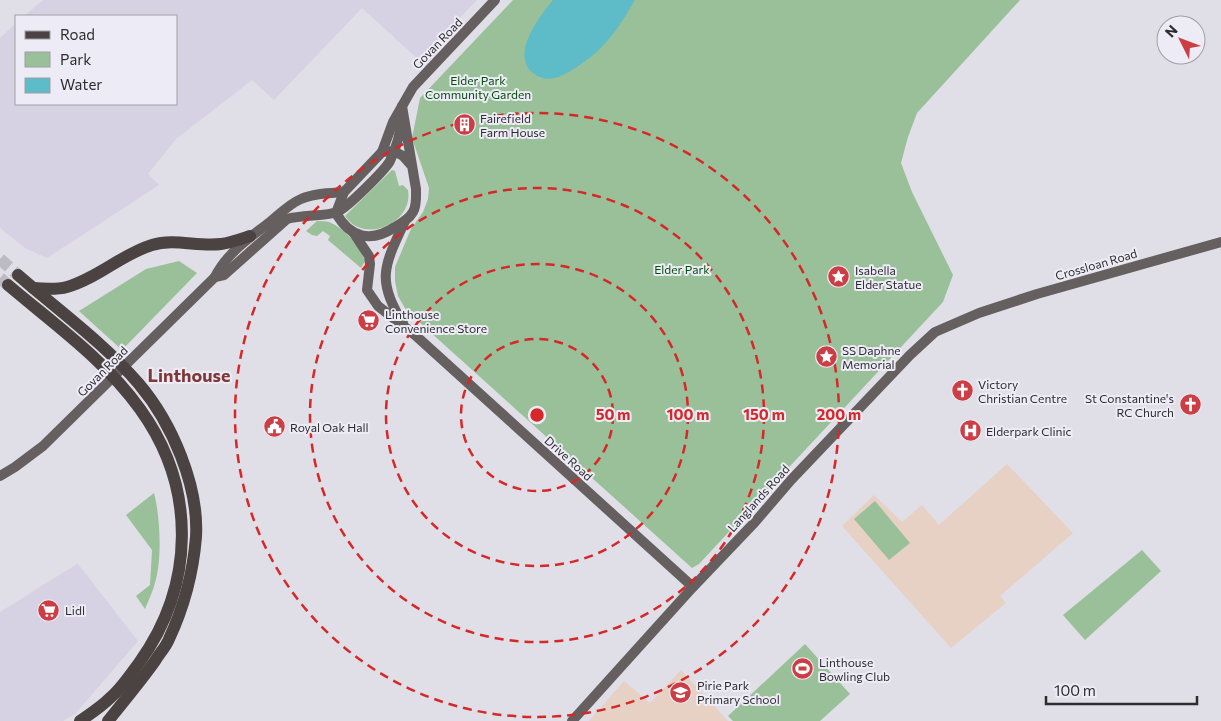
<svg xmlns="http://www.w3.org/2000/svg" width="1221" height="721" font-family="Commissioner,sans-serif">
<rect width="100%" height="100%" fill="#e0dee7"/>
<!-- built -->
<g fill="#d6d2e3">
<polygon points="43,0 477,0 419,60 362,8 274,100 252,80 176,139 148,174 159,185 47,258 25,248 0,228 0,38 16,23 16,104 176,104 176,16 24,16"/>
<polygon points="77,564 78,564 138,641 75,714 63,721 0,721 0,612"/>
</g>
<!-- education -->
<g fill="#e6d1c4">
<polygon points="1007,464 1073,533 1000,596 1006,603 951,648 842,526 874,495 902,522 922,505 939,525"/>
<polygon points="681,670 728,721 589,721 624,681 650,703"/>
</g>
<!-- green -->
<g fill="#9ac099">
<polygon points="513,0 1020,0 917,113 908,137 901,163 912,192 953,275 943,302 699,564 692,568 419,322 406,310 398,296 395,281 395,267 411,229 423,212 428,199 429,188 412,138 420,98"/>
<path d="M392,170L395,171L399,186L403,185L408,190C414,223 364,245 345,216Z"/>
<path d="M317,221C320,221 326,221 329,222C345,228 359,246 365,261L361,268L328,240L330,236L323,231L317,236L312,235L306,231Z"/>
<polygon points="179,261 197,273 122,350 79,311 146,269"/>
<path d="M154,493C160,516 162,556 156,579C154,589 149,599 145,609L136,596L150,585L152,550L126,515Z"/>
<polygon points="875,501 910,543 889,560 854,519"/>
<polygon points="1142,550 1161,571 1085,640 1063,615"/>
<polygon points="805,644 850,694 820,721 733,721 728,716"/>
</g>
<!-- water -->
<path fill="#5ebbc8" d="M635,0C618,29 603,52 572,70C566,73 561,77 554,78C547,80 539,78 533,73C510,54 540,16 553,0Z"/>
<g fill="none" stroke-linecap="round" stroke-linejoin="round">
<!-- primary-tunnel -->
<g stroke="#bcbac2" stroke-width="12" stroke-dasharray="12 6" stroke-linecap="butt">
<polyline points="0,259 18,275"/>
<polyline points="0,278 8,285"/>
</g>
<!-- secondary -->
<g stroke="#665f5f" stroke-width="10">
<path d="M402,106L416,189C416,196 417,205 413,212C409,219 402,223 395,227C371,243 350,238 336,213L344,192L382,152L394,151L403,156L411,165"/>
<polyline points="382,152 393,122 413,87 495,0"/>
<polyline points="353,232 369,256 370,264 367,290 378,306 415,335 693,587"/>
<path d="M215,277L224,275L287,219C301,215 328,216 337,212C347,208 385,170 390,161C396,148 401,133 401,119"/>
<path d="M403,323C375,280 385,264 405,221"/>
<path d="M0,476L15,467L43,446L215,277C226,254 250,237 270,222C280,214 289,204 301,199C314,193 330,193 344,192"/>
<polyline points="572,721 693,587 755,522 791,480 910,355 935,332 979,313 1037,294 1221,242"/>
</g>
<!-- primary -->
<g stroke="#4b4342" stroke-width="12">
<path d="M18,275C58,310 104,343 139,384C172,423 199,486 196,537C193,573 184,607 169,639C166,647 159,654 155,661C140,682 124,701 108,721"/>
<path d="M8,285C54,324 105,360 140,409C197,488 195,585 139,663C130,675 121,689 110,698C101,707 90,714 80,721"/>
<path d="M33,288C44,289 56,290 67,287C98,278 122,254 152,245C174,238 198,247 221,244C230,243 241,239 250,236"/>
</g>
</g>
<!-- distance rings -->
<g fill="none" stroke="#d62828" stroke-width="2.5" stroke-dasharray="9 6">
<circle cx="537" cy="415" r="76"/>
<circle cx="537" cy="415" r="151"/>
<circle cx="537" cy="415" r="227"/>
<circle cx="537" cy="415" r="302"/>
</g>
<!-- icons -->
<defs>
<symbol id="building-disc" viewBox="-11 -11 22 22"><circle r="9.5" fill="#cd3d44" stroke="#edebf5"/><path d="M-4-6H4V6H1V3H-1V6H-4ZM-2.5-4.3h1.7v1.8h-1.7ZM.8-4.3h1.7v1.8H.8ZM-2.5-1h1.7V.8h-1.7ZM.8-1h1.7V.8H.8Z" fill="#fff"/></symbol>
<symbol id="sight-disc" viewBox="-11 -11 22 22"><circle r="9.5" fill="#cd3d44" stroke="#edebf5"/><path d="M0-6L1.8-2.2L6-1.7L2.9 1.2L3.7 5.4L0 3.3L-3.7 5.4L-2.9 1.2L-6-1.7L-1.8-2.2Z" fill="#fff"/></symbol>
<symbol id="supermarket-disc" viewBox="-11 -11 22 22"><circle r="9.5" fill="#cd3d44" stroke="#edebf5"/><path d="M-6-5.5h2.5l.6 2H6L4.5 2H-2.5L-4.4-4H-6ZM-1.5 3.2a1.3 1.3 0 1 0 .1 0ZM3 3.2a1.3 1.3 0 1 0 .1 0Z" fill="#fff"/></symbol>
<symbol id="church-disc" viewBox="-11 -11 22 22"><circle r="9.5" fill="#cd3d44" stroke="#edebf5"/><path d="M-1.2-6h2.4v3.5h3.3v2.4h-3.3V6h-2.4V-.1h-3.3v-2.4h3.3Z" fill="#fff"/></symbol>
<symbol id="civic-disc" viewBox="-11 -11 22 22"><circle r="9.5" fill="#cd3d44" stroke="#edebf5"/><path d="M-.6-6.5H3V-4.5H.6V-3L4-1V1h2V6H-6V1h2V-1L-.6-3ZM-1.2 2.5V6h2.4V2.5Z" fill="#fff"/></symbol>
<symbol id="hospital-disc" viewBox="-11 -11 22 22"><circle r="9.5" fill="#cd3d44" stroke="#edebf5"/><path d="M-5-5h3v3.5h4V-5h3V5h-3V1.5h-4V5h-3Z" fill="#fff"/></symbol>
<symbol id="stadium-disc" viewBox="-11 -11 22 22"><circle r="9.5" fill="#cd3d44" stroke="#edebf5"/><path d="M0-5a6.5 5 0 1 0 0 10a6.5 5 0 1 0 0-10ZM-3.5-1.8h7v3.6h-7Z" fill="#fff"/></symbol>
<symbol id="school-disc" viewBox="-11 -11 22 22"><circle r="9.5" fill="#cd3d44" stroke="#edebf5"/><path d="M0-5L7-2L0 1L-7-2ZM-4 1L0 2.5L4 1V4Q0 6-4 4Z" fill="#fff"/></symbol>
</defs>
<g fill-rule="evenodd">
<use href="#building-disc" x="452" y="112" width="25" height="25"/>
<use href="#sight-disc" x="826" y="264" width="25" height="25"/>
<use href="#supermarket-disc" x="356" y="308" width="25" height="25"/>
<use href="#sight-disc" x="814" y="344" width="25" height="25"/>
<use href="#church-disc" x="950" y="378" width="25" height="25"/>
<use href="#church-disc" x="1178" y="392" width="25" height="25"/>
<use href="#civic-disc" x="262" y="414" width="25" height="25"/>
<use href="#hospital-disc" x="958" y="418" width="25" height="25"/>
<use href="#supermarket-disc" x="36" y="598" width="25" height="25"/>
<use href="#stadium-disc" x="790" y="656" width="25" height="25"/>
<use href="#school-disc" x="668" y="680" width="25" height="25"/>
</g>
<g text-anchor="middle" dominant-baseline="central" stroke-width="4" stroke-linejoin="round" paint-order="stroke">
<!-- street labels -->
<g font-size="12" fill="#2d2c2f" stroke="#edebf5">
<text transform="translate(437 43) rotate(-46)">Govan Road</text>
<text transform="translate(1096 264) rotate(-16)">Crossloan Road</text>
<text transform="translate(102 371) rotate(-45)">Govan Road</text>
<text transform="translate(569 458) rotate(42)">Drive Road</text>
<text transform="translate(758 498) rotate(-48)">Langlands Road</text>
</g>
<!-- park labels -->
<g font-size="12" fill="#024f0b" stroke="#edebf5">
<text x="478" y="80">Elder Park<tspan x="478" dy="14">Community Garden</tspan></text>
<text x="682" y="269">Elder Park</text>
</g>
<!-- poi labels -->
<g font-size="12" fill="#2d2c2f" stroke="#edebf5" text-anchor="start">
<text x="480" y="118">Fairefield<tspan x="480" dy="14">Farm House</tspan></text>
<text x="855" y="270">Isabella<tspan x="855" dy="14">Elder Statue</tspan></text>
<text x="385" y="314">Linthouse<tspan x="385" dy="14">Convenience Store</tspan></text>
<text x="842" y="350">SS Daphne<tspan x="842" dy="14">Memorial</tspan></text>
<text x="978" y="384">Victory<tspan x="978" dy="14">Christian Centre</tspan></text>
<text x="1174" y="398" text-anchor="end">St Constantine's<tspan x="1174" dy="14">RC Church</tspan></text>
<text x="290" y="427">Royal Oak Hall</text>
<text x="986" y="431">Elderpark Clinic</text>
<text x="65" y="610">Lidl</text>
<text x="819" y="662">Linthouse<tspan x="819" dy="14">Bowling Club</tspan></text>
<text x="697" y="685">Pirie Park<tspan x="697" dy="14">Primary School</tspan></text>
</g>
<!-- district labels -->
<g font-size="18" font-weight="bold" fill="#7f3737" stroke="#edebf5">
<text x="189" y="375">Linthouse</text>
</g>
</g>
<circle cx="537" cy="415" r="8" fill="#d62828" stroke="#edebf5" stroke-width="2.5"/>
<g font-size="15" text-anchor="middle" font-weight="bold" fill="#d62828" stroke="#edebf5" stroke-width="4" stroke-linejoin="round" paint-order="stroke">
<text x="613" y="420">50 m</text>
<text x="688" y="420">100 m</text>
<text x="764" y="420">150 m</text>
<text x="839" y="420">200 m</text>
</g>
<!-- legend -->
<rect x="15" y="15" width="162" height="90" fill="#edebf5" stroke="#a09fa6"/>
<rect x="25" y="31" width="25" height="8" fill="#4b4342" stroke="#a09fa6"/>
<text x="60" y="40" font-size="15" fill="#2d2c2f">Road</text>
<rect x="25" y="52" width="25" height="15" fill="#9ac099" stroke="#a09fa6"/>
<text x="60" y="65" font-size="15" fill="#2d2c2f">Park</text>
<rect x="25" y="78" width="25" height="15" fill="#5ebbc8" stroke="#a09fa6"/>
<text x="60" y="90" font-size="15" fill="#2d2c2f">Water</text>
<!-- north arrow -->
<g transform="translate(1181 40) rotate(312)"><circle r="24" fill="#edebf5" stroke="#a09fa6"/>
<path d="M0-4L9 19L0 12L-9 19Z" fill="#cd3d44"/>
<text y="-8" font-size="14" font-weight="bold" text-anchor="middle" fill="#2d2c2f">N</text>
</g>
<!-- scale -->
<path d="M1046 696v8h151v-8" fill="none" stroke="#2d2c2f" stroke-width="2.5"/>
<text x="1054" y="696" font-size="15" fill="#2d2c2f" stroke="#edebf5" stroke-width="4" paint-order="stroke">100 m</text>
</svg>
